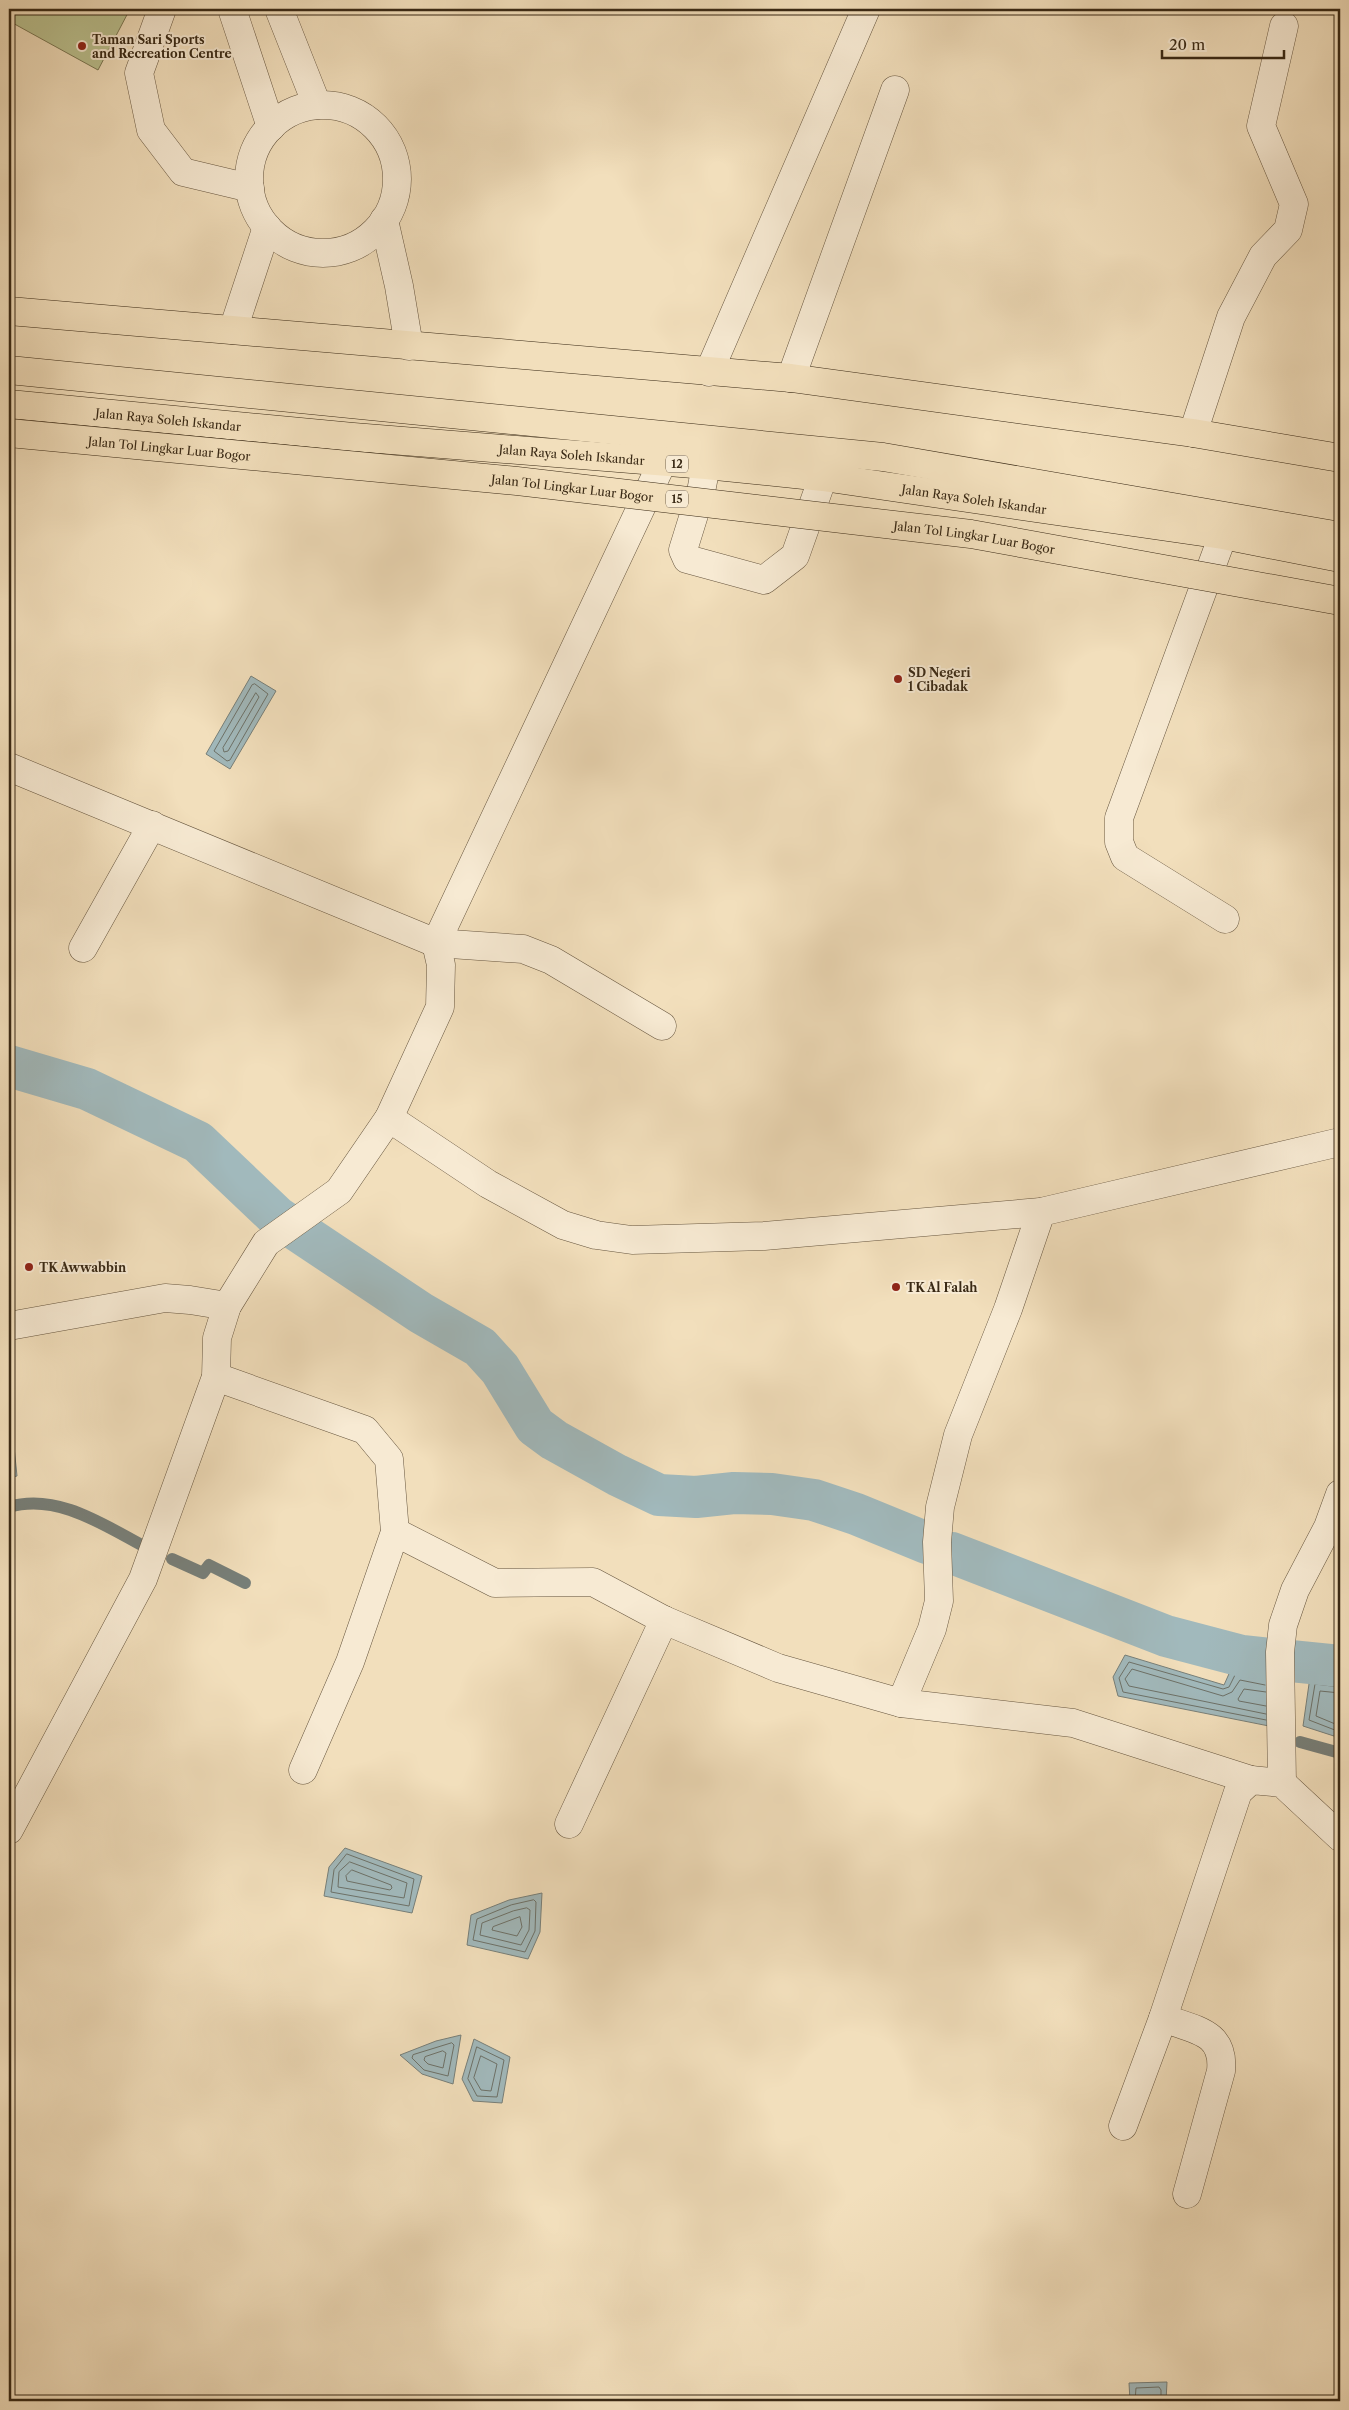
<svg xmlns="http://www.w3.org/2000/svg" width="1349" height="2410" font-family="'Libre Caslon Text',serif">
<rect width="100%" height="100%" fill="#f2dfbc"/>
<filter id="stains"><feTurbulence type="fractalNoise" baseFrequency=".004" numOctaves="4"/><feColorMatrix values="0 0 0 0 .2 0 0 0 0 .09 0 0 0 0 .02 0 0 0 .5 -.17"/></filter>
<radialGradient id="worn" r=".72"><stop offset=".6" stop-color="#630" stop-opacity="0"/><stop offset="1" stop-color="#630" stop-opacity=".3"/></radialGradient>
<!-- green -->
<polygon fill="#bbc290" stroke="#7a7652" points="9,9 130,9 98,70 9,21"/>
<!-- water -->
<g fill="#a1b9bc" stroke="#777f79">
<polygon points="251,676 276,691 230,769 206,754"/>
<polygon points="11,1417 17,1476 9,1478 9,1418"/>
<polygon points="1125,1655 1224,1685 1232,1667 1289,1677 1284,1729 1118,1696 1113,1677"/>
<polygon points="1310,1677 1340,1682 1340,1738 1303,1726"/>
<polygon points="345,1848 422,1876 412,1913 324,1896 329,1867"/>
<polygon points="542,1893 540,1932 528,1959 467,1945 471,1915 509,1900"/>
<polygon points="461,2035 453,2084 422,2074 400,2055 436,2041"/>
<polygon points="474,2039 510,2057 502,2103 473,2101 462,2079"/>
<polygon points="1167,2382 1166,2401 1130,2401 1129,2383"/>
</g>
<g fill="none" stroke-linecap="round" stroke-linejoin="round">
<!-- shore -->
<g stroke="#6d7168" stroke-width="1">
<polygon points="255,684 268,694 230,760 227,761 214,751 252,685"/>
<polygon points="256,693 259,697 228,751 224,752 223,748"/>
<polyline points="1265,1678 1236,1673 1229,1687 1223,1689 1129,1662 1119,1678 1123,1692 1266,1720"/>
<polyline points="1265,1685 1240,1680 1232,1692 1223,1696 1132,1669 1125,1679 1129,1686 1266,1714"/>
<polyline points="1340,1687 1315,1684 1309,1720 1340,1732"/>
<polyline points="1266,1692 1244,1689 1238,1699 1239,1701 1266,1706"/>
<polyline points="1340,1693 1320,1691 1316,1716 1340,1726"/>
<polygon points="347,1854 414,1879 409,1906 331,1892 334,1870"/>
<polygon points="350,1862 407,1883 404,1898 338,1887 339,1872"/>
<polygon points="352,1870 391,1885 392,1888 390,1890 347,1881 346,1876"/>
<polygon points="534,1900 536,1902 535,1931 525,1952 473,1940 477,1919 511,1905"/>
<polygon points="527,1908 530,1910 529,1930 521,1945 480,1935 482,1923 513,1911"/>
<polygon points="520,1917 522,1927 517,1936 492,1930 493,1927"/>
<polygon points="452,2043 454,2045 448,2076 424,2070 412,2058 413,2055"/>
<polygon points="477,2047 504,2060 497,2097 477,2096 468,2079"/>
<polygon points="443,2051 446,2053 443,2068 428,2064 424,2060 425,2057"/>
<polygon points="481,2056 497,2064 491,2091 481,2090 474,2078"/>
<polyline points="1135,2401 1136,2388 1159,2387 1161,2390 1161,2401"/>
</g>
<!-- stream -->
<g stroke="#777f79" stroke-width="12">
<path d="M9,1507C59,1492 108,1528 151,1550"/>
<polyline points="172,1559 203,1573 209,1565 245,1583"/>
<polyline points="1300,1742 1340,1753"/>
</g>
<!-- canal -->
<g stroke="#a1b9bc" stroke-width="42">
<polyline points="9,1066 87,1089 198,1142 277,1217 421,1313 480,1347 500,1369 535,1426 554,1440 617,1475 659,1495 696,1497 734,1493 772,1494 814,1500 856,1514 927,1543"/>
<polyline points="952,1553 1166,1636 1242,1656 1340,1666"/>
</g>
<defs>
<g id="minor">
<polyline points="162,9 139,73 151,130 183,172 250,188"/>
<polyline points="232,9 271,127"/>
<polyline points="279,9 317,105"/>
<circle cx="323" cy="179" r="74"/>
<polyline points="384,220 399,286 409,346"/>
<polyline points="233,330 267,227"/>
<polyline points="709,372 866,9"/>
<polyline points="791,378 895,90"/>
<polyline points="1193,433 1231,317 1263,256 1288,230 1294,204 1261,126 1284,26"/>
<polyline points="706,465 701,492 683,550 687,559 764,580 795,556 823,477"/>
<polyline points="1223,535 1119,818 1119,842 1125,857 1225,919"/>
<polyline points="9,767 436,943 523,949 551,960 662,1026"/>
<polyline points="83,948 152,825"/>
<polyline points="389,1118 488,1184 563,1225 596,1235 632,1240 764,1236 1041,1212 1340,1142"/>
<polyline points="9,1326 165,1298 190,1300 227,1306"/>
<polyline points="216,1377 365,1430 389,1459 395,1532 350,1662 303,1770"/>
<polyline points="395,1532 495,1583 593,1582 664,1620 778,1668 901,1703 1073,1723 1251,1780"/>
<polyline points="901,1703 932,1629 939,1601 937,1542 940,1507 958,1435 1008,1309 1041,1212"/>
<polyline points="1282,1783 1280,1652 1283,1625 1295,1590 1328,1527 1340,1494"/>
<polyline points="569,1824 664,1620"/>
<polyline points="9,1830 143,1579 216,1377 217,1338 227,1306 266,1243 339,1191 389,1118 440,1007 441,965 436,943 662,463"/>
<path d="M1163,2018C1194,2030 1225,2031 1221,2071L1187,2194"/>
<polyline points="1123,2126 1163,2018 1238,1792 1251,1780 1282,1783 1340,1837"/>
</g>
<g id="highway">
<polyline points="9,311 791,378 1193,433 1340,458"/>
<polyline points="9,370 883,457 1340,536"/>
<path id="s1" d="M9,404L353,437L706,465L823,477L1223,535L1340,558"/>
</g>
</defs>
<!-- minor casing -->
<use href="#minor" stroke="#67563f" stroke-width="29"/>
<!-- highway casing -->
<use href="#highway" stroke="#392915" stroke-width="29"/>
<!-- minor -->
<use href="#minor" stroke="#f7ead3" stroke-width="28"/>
<!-- highway -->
<use href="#highway" stroke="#f2dfbc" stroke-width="28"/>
<defs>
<g id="highway-bridge">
<path id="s2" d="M9,433L517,481L971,534L1340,601"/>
</g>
</defs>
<!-- highway-bridge casing -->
<use href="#highway-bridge" stroke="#392915" stroke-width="29" stroke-linecap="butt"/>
<!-- highway-bridge -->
<use href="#highway-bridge" stroke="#f2dfbc" stroke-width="28"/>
</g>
<!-- markers -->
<g fill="#8f2418" stroke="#f7ead3" stroke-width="2">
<circle cx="82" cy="46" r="5"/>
<circle cx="898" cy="679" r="5"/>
<circle cx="29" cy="1267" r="5"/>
<circle cx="896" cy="1287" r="5"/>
</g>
<g text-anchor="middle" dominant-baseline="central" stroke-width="4" stroke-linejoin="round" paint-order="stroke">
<!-- shield labels -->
<g fill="#f7ead3" stroke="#72634e" stroke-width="1">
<rect x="666" y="455.5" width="22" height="17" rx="4"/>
<rect x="666" y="490.5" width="22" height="17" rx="4"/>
</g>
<g font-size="11" font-weight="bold" fill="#392915">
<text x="677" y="464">12</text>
<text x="677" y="499">15</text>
</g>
<!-- poi labels -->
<g font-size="12" font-weight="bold" fill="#392915" stroke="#f7ead3" text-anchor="start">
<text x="92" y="39">Taman Sari Sports<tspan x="92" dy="14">and Recreation Centre</tspan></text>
<text x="908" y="672">SD Negeri<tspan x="908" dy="14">1 Cibadak</tspan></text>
<text x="39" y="1267">TK Awwabbin</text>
<text x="906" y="1287">TK Al Falah</text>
</g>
<!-- street labels -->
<g font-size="12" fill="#392915" stroke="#f7ead3">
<text stroke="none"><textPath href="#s1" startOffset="160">Jalan Raya Soleh Iskandar</textPath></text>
<text stroke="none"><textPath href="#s2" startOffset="161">Jalan Tol Lingkar Luar Bogor</textPath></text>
<text stroke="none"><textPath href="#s1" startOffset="565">Jalan Raya Soleh Iskandar</textPath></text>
<text stroke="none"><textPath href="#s2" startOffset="566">Jalan Tol Lingkar Luar Bogor</textPath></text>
<text stroke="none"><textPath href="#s1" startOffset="970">Jalan Raya Soleh Iskandar</textPath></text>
<text stroke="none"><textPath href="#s2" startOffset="971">Jalan Tol Lingkar Luar Bogor</textPath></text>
</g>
</g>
<!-- margin -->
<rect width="1349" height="2410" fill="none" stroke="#f2dfbc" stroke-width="30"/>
<rect x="10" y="10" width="1329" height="2390" fill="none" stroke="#392915" stroke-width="2.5"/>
<rect x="15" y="15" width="1319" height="2380" fill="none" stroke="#392915"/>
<!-- scale -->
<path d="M1162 50v8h122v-8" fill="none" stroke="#392915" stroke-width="2.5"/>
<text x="1169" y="50" font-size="15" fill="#392915" stroke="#f7ead3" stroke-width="4" paint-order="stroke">20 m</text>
<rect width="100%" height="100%" filter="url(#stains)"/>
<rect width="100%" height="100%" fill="url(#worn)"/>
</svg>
